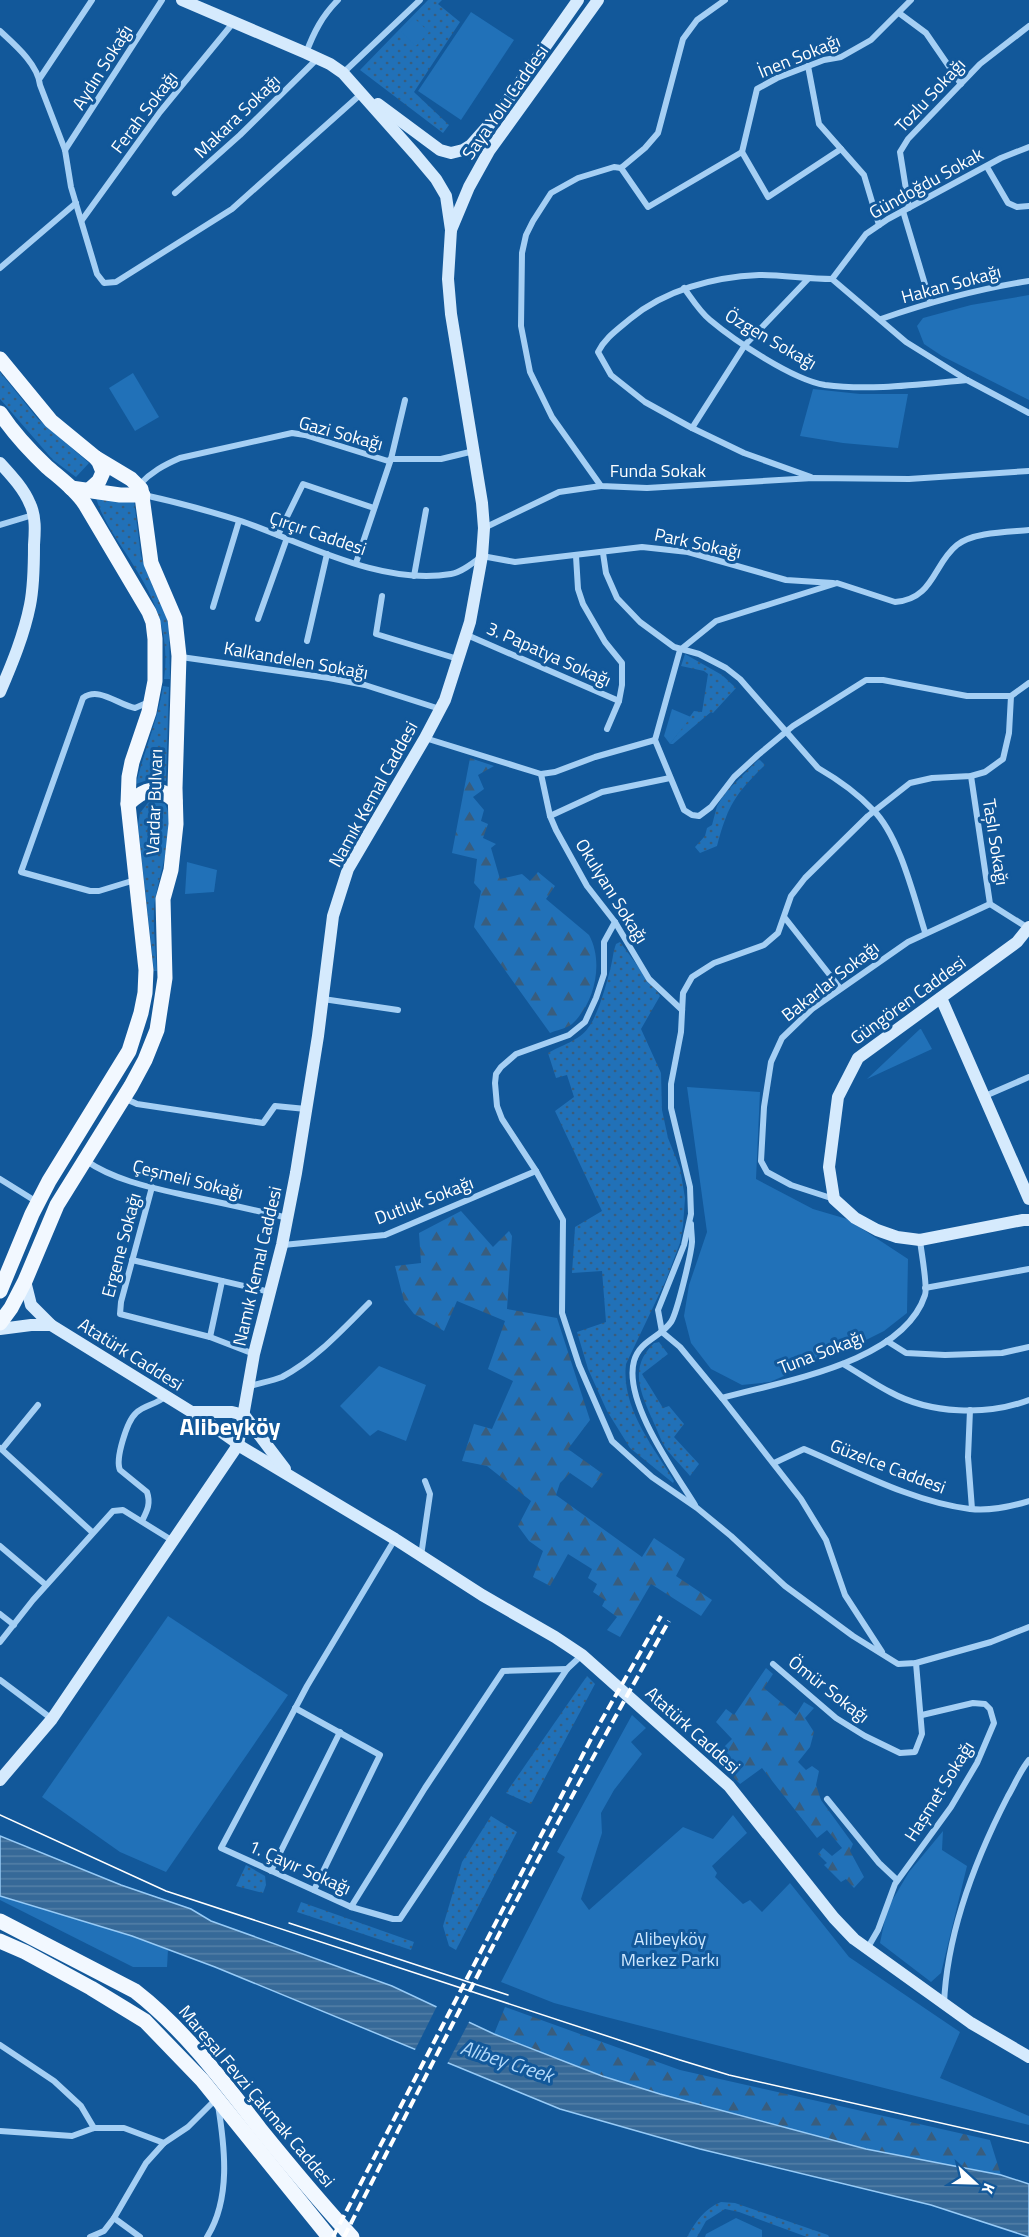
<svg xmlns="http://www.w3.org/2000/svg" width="1029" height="2237" font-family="'Titillium Web',sans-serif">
<defs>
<pattern id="grass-dots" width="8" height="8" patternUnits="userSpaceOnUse" patternTransform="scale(1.5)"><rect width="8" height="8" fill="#2171b8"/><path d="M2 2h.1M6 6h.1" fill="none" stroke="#395d7d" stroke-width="1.8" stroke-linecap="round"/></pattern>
<pattern id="forest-firs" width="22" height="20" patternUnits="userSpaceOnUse" patternTransform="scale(1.5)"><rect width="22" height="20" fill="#2171b8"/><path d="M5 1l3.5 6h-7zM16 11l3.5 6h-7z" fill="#395d7d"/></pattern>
<pattern id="water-rules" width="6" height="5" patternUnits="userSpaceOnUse" patternTransform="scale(1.5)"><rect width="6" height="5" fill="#366998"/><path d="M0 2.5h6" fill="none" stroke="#5480a7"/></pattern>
</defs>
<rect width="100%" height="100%" fill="#12589a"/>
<!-- grass -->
<g fill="url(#grass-dots)">
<polygon points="428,0 442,0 438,4 460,22 414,92 449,125 443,133 360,70"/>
<polygon points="0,372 38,419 89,463 76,477 53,460 0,399"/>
<path d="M96,498L134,501L141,556L166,615L169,627L170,679H164C171,628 152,593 125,552C114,535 102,518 96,498Z"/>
<polygon points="685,654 722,675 736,688 713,713 711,712 673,744 670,744 694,711 702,712 708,674 704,671 681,666"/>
<path d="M163,686L169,687L166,781L153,778L136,784C144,751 158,720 163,686Z"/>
<path d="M759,759L765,765C735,794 728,805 717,846L700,853L695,847L705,836L707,828L712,825L717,806L725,793Z"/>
<path d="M150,800L165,804C179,828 155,883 154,910C153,930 156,951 157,971H154L138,825L140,813Z"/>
<path d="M620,942L660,996L641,1029L661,1073L662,1110L668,1138L680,1168L685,1198L683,1226L680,1243L666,1280L626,1364C621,1408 653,1446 674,1481L673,1483L630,1448L607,1411L588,1369L577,1332L606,1322L602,1271L572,1273L575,1227L602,1211L555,1111L574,1097L567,1075L556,1078L548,1053C560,1046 580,1040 588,1028C598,1016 607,982 611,966C613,958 613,952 616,944Z"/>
<path d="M659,1342L668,1354L642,1374L663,1408L669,1406L684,1424L674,1437L699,1464L690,1476C682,1466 672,1457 665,1447C660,1439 657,1429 653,1421C641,1393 628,1368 654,1343Z"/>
<polygon points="587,1676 595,1684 531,1804 506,1793"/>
<polygon points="491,1816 517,1832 456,1950 449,1946 443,1926 462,1862"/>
<polygon points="246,1865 265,1876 266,1885 263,1893 236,1886"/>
<polygon points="301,1902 414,1942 411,1950 297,1912"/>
<path d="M721,2202L735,2203L828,2235L829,2237H807L739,2212L725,2209L706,2221L697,2237H687C696,2221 704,2209 721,2202Z"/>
</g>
<!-- forest -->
<g fill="url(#forest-firs)">
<path d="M470,758L494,766L478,775L484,789L473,797L484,810L481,821L488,824L483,838L496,844L491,848L500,879L522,874L530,881L538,872L555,886L546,899L589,935C604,962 595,1003 572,1024C566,1029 556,1030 550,1033L474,927L481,891L474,883L477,859L452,853Z"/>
<polygon points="461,1211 493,1247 509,1231 512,1236 507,1309 557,1318 590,1420 568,1449 603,1474 592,1488 570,1473 560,1483 556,1495 642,1557 654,1538 685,1559 676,1576 712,1600 701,1616 651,1584 620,1637 607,1630 617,1617 602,1606 605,1600 593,1592 597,1584 588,1578 592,1569 568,1554 550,1586 533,1577 543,1551 529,1541 518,1526 531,1501 487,1466 462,1461 474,1424 492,1429 513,1381 488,1369 505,1321 457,1301 444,1331 414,1314 404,1301 395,1266 421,1263 419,1233"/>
<polygon points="766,1668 773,1674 764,1688 796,1715 804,1702 814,1708 805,1718 814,1732 810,1747 798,1762 806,1770 812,1766 819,1771 816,1785 821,1800 853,1844 850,1851 864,1877 854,1888 846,1879 841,1882 824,1865 827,1863 818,1854 823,1848 832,1856 842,1848 827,1830 817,1838 762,1768 740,1784 714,1757 732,1739 716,1722 726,1709 734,1715"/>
<polygon points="505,2007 680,2070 990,2140 1001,2175 866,2149 660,2094 602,2076 494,2034"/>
</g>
<!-- park -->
<g fill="#2171b8">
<polygon points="471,12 514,40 461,120 418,91"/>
<polygon points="414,18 429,32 416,46 401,32"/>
<polygon points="1029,295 1029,400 942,356 924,344 917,326 923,318 971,305"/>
<polygon points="133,373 159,417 135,431 109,388"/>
<polygon points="813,389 860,394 908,394 898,448 843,443 800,436"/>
<polygon points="672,709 691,717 670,744 664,736"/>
<polygon points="187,862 217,870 214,892 185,894"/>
<polygon points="921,1029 932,1049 867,1079 920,1029"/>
<polygon points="687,1087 760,1092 756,1179 813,1209 847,1219 908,1259 907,1313 884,1331 862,1342 770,1382 742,1385 711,1369 691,1343 684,1316 689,1285 707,1232"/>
<polygon points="379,1366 426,1385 406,1441 378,1430 370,1436 340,1406"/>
<polygon points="168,1616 288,1695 166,1872 120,1852 42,1797"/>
<polygon points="632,1715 646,1728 631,1742 642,1754 614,1790 601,1813 602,1833 581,1899 589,1910 683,1827 713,1839 733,1815 747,1833 712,1866 717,1873 715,1877 743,1904 750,1900 762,1912 790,1883 849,1957 960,2032 940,2078 1029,2116 1029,2125 606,2017 554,2003 501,1982 565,1857 557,1852"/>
<polygon points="943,1831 942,1850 967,1866 941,1973 931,1982 880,1943 887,1909 909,1872"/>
<polygon points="0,1896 132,1936 168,1950 167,1967 133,1967 0,1900"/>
<polygon points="736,2218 762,2230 762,2237 705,2237 706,2234"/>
</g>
<!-- water -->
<polygon fill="url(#water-rules)" stroke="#97cbf7" stroke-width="1.5" points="0,1836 121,1885 191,1909 211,1921 392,1986 494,2034 602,2076 660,2094 866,2149 1001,2175 1029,2184 1029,2237 931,2205 700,2149 560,2109 215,1967 132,1936 0,1896"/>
<!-- pier -->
<polygon fill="#12589a" points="438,2004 470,2020 446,2066 414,2052"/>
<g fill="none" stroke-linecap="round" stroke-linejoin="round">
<!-- minor -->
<g stroke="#a5cff4" stroke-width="6">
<polyline points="725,0 697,20 683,39 658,133 645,148 621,168 614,167 578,178 551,193 533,221 526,235 522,253 521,326 530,372 552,417 601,486 647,488 813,478 909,479 1029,471"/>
<polyline points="899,13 926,33 961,84"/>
<path d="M0,31C14,44 38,64 40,85L65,150L71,187L97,274L104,283L116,282L232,209L361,94"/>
<path d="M306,53C314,32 322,16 338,0"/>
<polyline points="808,66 819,124 864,175 879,225"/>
<polyline points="343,73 420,0"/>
<polyline points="40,78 92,0"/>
<polyline points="65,150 162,0"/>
<polyline points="742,152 768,197 841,149"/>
<polyline points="987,167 1008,203 1017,207 1029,206"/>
<polyline points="621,168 648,207 742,152 757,89 777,78 824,60 841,57 871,40 911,0"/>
<polyline points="175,193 240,135 318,58"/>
<polyline points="909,208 900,152 908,139 980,64 1029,26"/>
<polyline points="903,211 930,301"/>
<polyline points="82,220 160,112 233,23"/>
<polyline points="0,268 76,203"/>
<polyline points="832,279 906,342 967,380 1029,413"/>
<path d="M684,288C692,299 700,312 710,320C735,341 793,380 825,385C870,391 921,384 967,380"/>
<path d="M881,319C930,302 978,289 1029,281"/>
<polyline points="692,428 745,345 808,279"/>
<path d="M811,477L744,453L692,428L645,402L611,375L598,352C605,338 617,330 630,319C665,290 713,277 759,275C783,275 808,279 832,279L866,234L888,219L1001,158L1029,147"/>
<path d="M139,485C151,472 164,465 180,458L292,433L305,435L388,461L391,459H441L474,451"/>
<path d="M144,495C176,502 209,511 241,521C304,543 382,586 451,574C462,572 473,563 482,556L515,562L642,547L688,552L786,580L833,583"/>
<polyline points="0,525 33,515"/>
<polyline points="484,528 559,492 601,486"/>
<path d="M1029,530C1009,532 973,532 957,545C933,564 934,599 895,602L837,583L716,621L680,650L655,740L684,810L692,815L699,816L711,807L734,777L758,755L793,726L866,680H883L967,696H1011L1029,683"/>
<polyline points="278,535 303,484 374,508"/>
<path d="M603,553L606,573L617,598L640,622L674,647L699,654L726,668L740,679L818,768C837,779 858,794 873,810C899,835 914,897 925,932"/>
<polyline points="576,556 578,589 583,604 605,642 622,663 622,685 619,701 607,729"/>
<polyline points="356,563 391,459 405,400"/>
<polyline points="414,576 426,510"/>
<polyline points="382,596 376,634 458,659"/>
<polyline points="213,607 239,521"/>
<polyline points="258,619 287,538"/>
<polyline points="467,635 619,701"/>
<polyline points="307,641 327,554"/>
<polyline points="181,657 329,678 365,685 440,709"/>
<polyline points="425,738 541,774 555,772 595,757 655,740"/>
<polyline points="541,774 550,816 556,830 587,886 615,922 649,979 682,1010"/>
<polyline points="971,776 990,904 1028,928"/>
<polyline points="550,816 602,792 670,778"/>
<path d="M135,880L99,891H90L21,872L83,698C99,686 118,705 135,708L149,702"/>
<polyline points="785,918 840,988"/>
<polyline points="615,922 604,942 604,974 596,998 585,1022 569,1035 516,1054 501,1067 496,1074 495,1083 497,1106 502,1119 536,1171 563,1220 562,1313 579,1365 612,1441 652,1477 697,1508 731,1536 785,1586 853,1636 898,1664 916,1663 991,1642 1029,1627"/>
<polyline points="323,999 398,1010"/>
<polyline points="985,1096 1029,1077"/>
<polyline points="124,1098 137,1104 263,1123 275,1106 306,1109"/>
<path d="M85,1160C115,1181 153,1188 189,1196C222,1203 255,1210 288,1218"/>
<polyline points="0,1179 37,1202"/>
<polyline points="152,1187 121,1302 120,1314 210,1337 254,1354"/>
<polyline points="834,1199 791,1185 767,1172 761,1161 764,1107 771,1062 782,1038 812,1009 908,942 990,904"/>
<path d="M691,1224C691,1230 692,1236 692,1242C691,1255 677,1313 671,1322C660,1338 640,1340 634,1361C623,1401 674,1471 695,1505"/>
<polyline points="283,1245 385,1235 536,1171"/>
<polyline points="132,1260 270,1292"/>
<polyline points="925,1288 1029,1269"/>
<polyline points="662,1332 658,1310 684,1245 691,1214 690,1187 671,1108 671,1084 681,1032 683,993 692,977 714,963 764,945 778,933 791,896 805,878 868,816 910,783 932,778 971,776 985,772 1003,759 1009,733 1011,696"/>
<polyline points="662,1332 680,1347 722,1398 801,1499 826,1540 845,1595 882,1652"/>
<polyline points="210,1337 222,1281"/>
<polyline points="887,1341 906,1353 945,1355 1002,1353 1029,1347"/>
<path d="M843,1364C859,1373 874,1384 890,1392C930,1414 987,1416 1029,1400"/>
<path d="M250,1386C260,1383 272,1381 282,1377C315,1360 343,1329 369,1303"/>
<path d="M722,1398C782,1381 903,1363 925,1295C928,1287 921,1251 920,1240"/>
<polyline points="970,1410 968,1457 972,1509"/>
<polyline points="0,1448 92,1532"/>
<polyline points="2,1449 38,1405"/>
<path d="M774,1463L804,1449C856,1471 913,1502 970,1509C990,1511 1010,1507 1029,1501"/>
<path d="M142,1521C147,1511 151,1504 147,1492L120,1470C115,1459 127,1421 136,1413C144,1405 155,1405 165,1397"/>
<polyline points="395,1539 307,1686 221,1848 351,1907 393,1919 400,1919 567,1669 582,1655"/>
<polyline points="0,1546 46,1585"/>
<polyline points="421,1556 430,1494 425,1481"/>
<polyline points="0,1614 14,1625"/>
<polyline points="0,1642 33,1600 113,1511 123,1510 173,1541"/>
<polyline points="773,1664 836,1718 865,1736 900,1753 915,1752 922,1734 916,1663"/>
<polyline points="0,1680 52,1719"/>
<polyline points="295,1708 380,1755 314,1890"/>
<polyline points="827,1799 879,1863 897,1880"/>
<polyline points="271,1871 340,1732"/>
<polyline points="351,1907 425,1788 503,1671 567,1669"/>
<polyline points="867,1949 878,1930 895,1884 951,1807 977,1763 994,1723 990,1709 985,1704 973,1703 922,1715"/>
<path d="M944,2004C947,1932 975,1860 1008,1796C1015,1784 1020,1771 1029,1760"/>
<polyline points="0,2045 54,2081 81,2106 94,2128"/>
<polyline points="0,2131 72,2136 94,2128 124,2128 164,2143"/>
<polyline points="114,2218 140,2237"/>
<polyline points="90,2237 104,2231 114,2218 146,2163 164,2143 188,2127 216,2099"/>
<path d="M207,2237C231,2199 225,2148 218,2105"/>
</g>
<!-- secondary -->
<g stroke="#d5eafd" stroke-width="12">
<polyline points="378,104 440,150 451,153 463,150 471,145 495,118 578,0"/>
<polyline points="451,230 469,187 489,151 598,0"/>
<path d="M0,463C11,475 24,489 30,504C36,516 35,532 34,545C34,565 34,585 30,605C24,635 12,664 0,692"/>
<polyline points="1029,927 1017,942 858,1058 838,1097 829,1167 834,1199 855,1218 877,1230 897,1237 920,1240 1023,1220 1029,1220"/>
<polyline points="941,998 1029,1199"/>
<polyline points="25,1281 31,1305 51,1325 203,1419 233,1440 238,1445 395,1539 482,1595 555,1637 582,1655 729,1786 834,1918 854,1939 971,2023 1029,2057"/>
<polyline points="0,1329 31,1325 51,1325"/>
<polyline points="192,1412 232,1412 244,1415 285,1469"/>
<polyline points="0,1780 52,1719 238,1445 254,1354 282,1245 296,1173 318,1036 333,916 348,869 425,738 445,700 470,622 482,556 484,528 482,503 451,314 448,279 451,230 446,196 436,179 415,154 343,73 330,64 306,53 182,0"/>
</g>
<!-- primary -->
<g stroke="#f2f8ff" stroke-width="15">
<polyline points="0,359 51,421 96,458 131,479 141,489 151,563 175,619 179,656 175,788 176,824 171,870 163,899 165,978 157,1030 145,1060 131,1086 57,1205 25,1281 11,1308 0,1323"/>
<path d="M0,413C14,434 30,451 47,467C61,479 75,489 85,504L149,612L153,622L155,639V681L149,712L132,762L129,777L128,804L146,970L145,993L141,1013L129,1051L49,1181L32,1214L0,1291"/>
<polyline points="71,488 120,495 143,495"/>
<polyline points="88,491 99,481 103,472 99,462 96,458"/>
<path d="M128,804C145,788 157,784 175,801"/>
<path d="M0,1921L135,1991C184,2029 222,2080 260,2129C290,2166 320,2202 352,2237"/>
<polyline points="0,1941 25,1952 91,1988 145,2021 202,2080 329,2237"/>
</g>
<!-- tram -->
<g stroke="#fff" stroke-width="1.5">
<polyline points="0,1815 166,1891 680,2060 729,2075 1029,2143"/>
<polyline points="289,1923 508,1995"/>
</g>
<!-- rail -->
<g stroke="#fff" stroke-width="4" stroke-dasharray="10 4.5" stroke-linecap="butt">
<polyline points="333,2237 592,1737 661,1616"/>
<path d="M344,2237C449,2030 554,1823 669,1621"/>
</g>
</g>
<g text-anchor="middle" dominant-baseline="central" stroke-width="6" stroke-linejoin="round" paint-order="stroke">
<!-- street labels -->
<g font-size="18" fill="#fff" stroke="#12589a">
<text transform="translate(799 56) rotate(-22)">İnen Sokağı</text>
<text transform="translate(102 67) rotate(-58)">Aydın Sokağı</text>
<text transform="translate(930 95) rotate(-47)">Tozlu Sokağı</text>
<text transform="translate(505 102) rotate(-55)">Saya Yolu Caddesi</text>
<text transform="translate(144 112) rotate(-53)">Ferah Sokağı</text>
<text transform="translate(237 116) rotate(-44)">Makara Sokağı</text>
<text transform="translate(926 183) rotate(-29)">Gündoğdu Sokak</text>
<text transform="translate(951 284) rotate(-15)">Hakan Sokağı</text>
<text transform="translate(771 339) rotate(30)">Özgen Sokağı</text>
<text transform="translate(341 433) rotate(15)">Gazi Sokağı</text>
<text x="658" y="470">Funda Sokak</text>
<text transform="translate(318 533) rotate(19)">Çırçır Caddesi</text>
<text transform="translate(698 543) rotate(12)">Park Sokağı</text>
<text transform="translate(549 654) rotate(24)">3. Papatya Sokağı</text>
<text transform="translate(296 660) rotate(10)">Kalkandelen Sokağı</text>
<text transform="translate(373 794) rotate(-61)">Namık Kemal Caddesi</text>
<text transform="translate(154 802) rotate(-88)">Vardar Bulvarı</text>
<text transform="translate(996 842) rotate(81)">Taşlı Sokağı</text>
<text transform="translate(612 891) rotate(58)">Okulyanı Sokağı</text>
<text transform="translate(830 981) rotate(-38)">Bakarlar Sokağı</text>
<text transform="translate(908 1000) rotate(-36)">Güngören Caddesi</text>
<text transform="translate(188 1179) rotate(14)">Çeşmeli Sokağı</text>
<text transform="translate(424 1200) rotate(-21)">Dutluk Sokağı</text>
<text transform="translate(121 1245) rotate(-75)">Ergene Sokağı</text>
<text transform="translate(257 1266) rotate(-77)">Namık Kemal Caddesi</text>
<text transform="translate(821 1352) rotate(-21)">Tuna Sokağı</text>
<text transform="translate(131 1354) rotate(32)">Atatürk Caddesi</text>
<text transform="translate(888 1466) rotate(21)">Güzelce Caddesi</text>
<text transform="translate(829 1689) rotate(38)">Ömür Sokağı</text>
<text transform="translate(693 1730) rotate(42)">Atatürk Caddesi</text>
<text transform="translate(939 1791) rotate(-58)">Haşmet Sokağı</text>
<text transform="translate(300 1867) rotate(24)">1. Çayır Sokağı</text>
<text transform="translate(257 2096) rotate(50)">Mareşal Fevzi Çakmak Caddesi</text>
</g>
<!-- park labels -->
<g font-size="18" fill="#cee7fe" stroke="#12589a">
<text x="670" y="1938">Alibeyköy<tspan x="670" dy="21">Merkez Parkı</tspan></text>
</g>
<!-- water labels -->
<g font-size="20" font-style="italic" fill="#b2d9fa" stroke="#12589a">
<text transform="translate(507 2061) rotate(18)">Alibey Creek</text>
</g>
<!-- district labels -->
<g font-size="24" font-weight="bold" fill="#fff" stroke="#12589a">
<text x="230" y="1426">Alibeyköy</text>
</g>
</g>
<!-- north arrow -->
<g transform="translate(975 2183) rotate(112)" stroke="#12589a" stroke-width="4.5" paint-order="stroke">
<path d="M0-4.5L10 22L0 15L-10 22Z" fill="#ffffff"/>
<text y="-9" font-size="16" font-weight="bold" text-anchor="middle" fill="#ffffff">K</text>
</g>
</svg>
